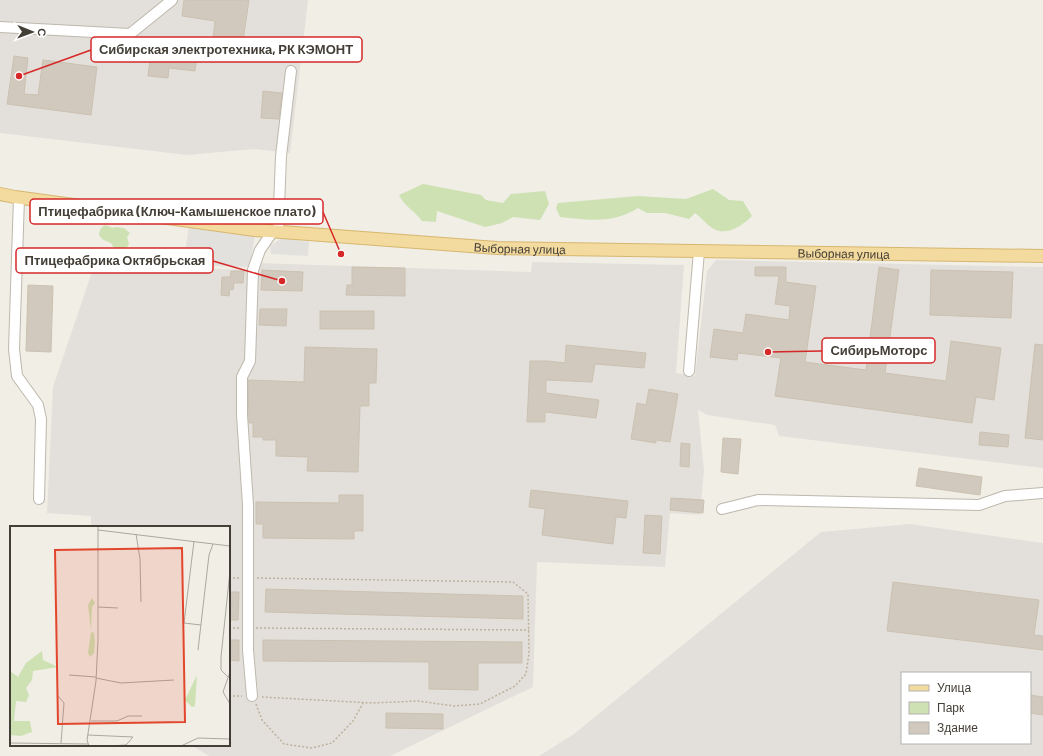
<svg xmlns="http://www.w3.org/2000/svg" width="1043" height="756" font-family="Barlow,sans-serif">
<rect width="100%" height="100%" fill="#f1eee6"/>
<!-- industrial -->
<g fill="#e3e0db" fill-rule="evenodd">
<polygon points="0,0 308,0 290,153 254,149 187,155 0,133"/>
<polygon points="716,260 1043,267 1043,468 779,436 775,425 707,415 698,410 704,470 700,515 670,513 665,567 537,562 533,687 390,756 209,756 191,745 229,745 229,527 91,527 91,516 47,513 53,387 94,266 253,270 257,263 531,272 532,262 684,265 676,373 695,376 707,271"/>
<path d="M910,524L1043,543V756H539L574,734L821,532ZM902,673H1030V743H902Z"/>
</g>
<!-- green -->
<g fill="#cde1b3">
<path d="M423,184L481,195L486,200L503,203L511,194L545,191L549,204L540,220L513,217L502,223L485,227L437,211L436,222L422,221C415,211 404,206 399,195Z"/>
<path d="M713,189L729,200L743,201L752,216C742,226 726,237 712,228C706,224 701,217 695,213L689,219L665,213H647L638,208C612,224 589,220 560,217L556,208L558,203L638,196L686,199Z"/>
<path d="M105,225L113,228L116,227L124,228L130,233L127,237L129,244L125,250L114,248L111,243C106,241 102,240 99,235C100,230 100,228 105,225Z"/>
</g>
<!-- parking -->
<g fill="#e3e1de">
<polygon points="189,226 255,234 250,267 183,265"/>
<polygon points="282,238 309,242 308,256 271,254 270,246"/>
</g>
<!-- building -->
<g fill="#d1c9bd" stroke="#cbc1b1">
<polygon points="184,0 249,0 243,41 213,38 215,21 182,16"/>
<polygon points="151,50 197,55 195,71 169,68 168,78 148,76"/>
<polygon points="14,56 28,58 24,94 38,95 43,60 97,67 91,115 7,104"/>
<polygon points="263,91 282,93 279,119 261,118"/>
<polygon points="352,267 405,268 405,296 346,295 347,285 352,285"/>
<polygon points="755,267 786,267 786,282 816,286 805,362 866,370 879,267 899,270 885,373 946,381 951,341 1001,348 994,400 976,397 972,423 775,396 781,358 738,353 737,360 710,357 714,329 743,333 746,314 789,320 790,306 775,304 779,276 755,276"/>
<polygon points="262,270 303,272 302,291 261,290"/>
<polygon points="931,270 1013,272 1011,318 930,315"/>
<polygon points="231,271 244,271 243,283 234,283 233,290 230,289 229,296 221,295 222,277 230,277"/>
<polygon points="28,285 53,286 51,352 26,351"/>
<polygon points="260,309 287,309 286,326 259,325"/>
<rect x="320" y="311" width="54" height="18"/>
<polygon points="1035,344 1043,345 1043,440 1025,438"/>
<polygon points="566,345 646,353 644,368 595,364 592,382 546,380 546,393 599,400 596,418 545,412 545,422 527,422 530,361 548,361 565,363"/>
<polygon points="305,347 377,349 376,383 369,383 369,406 360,406 358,472 307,471 308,457 276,456 276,440 263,440 263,437 253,437 253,423 249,423 248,380 304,382"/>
<polygon points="649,389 678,394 670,442 656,440 656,443 631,439 637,403 646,405"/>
<polygon points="980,432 1009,435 1008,447 979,445"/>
<polygon points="723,438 741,439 738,474 721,472"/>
<polygon points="681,443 690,444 689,467 680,466"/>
<polygon points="919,468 982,477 980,495 916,486"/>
<polygon points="531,490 628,501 626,518 616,517 613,544 542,535 545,509 529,507"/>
<polygon points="339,495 363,495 363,531 354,531 354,539 263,538 263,524 256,524 256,502 339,503"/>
<polygon points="671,498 704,500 703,513 670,510"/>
<polygon points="645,515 662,516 660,554 643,553"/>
<polygon points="893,582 1039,600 1034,635 1043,636 1043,650 887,631"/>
<polygon points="266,589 523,596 523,619 265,612"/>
<polygon points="229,592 239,592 238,620 229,620"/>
<polygon points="229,640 239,640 239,661 229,660"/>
<polygon points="263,640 522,642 522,663 478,663 478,690 429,689 429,662 263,661"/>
<polygon points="1030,695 1043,697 1043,715 1030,713"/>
<polygon points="386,713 443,714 443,729 386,728"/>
</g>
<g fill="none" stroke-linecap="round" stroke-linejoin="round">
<defs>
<g id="minor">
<polyline points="0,27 130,34 172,0"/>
<polyline points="19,198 14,349 17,376 38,405 41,419 39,499"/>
<polyline points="278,232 281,156 291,71"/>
<polyline points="689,371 699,251"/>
<polyline points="722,509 758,500 979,505 1005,496 1043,493"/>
<polyline points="252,696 248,650 248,505 242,415 242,377 250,361 253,270 260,250 273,231"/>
</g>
<g id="major">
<path id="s1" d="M0,194L15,197L255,230L497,248L1043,256"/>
</g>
</defs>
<!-- minor casing -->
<use href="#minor" stroke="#beb8ad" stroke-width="12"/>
<!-- major casing -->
<use href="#major" stroke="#d6b770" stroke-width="14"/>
<!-- path -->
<g stroke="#bcb19d" stroke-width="1.5" stroke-dasharray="2 2" stroke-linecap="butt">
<polyline points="229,578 239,578"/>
<polyline points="257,578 513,582 528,594 529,653 526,674 515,686 480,704 454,706 418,701 372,703 262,697"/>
<polyline points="229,628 239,628"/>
<polyline points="256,628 529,630"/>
<polyline points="229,696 242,696"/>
<polyline points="256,704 262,720 284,744 312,748 332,743 353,721 363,703"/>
</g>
<!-- minor -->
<use href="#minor" stroke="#fff" stroke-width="10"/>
<!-- major -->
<use href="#major" stroke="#f3da9e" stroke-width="12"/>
</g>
<g text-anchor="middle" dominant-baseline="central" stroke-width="3.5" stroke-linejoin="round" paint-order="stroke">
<!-- street labels -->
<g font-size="12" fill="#433e36" stroke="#fff">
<text stroke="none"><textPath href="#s1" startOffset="523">Выборная улица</textPath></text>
<text stroke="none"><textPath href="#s1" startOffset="847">Выборная улица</textPath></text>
</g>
</g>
<!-- overview -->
<g transform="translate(10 526)">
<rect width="220" height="220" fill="#f1eee6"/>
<path d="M82,72L85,77L82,81L81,105L78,79ZM81,106L84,107L85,117L84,127L80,131L78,127ZM32,125L33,134L48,141L23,145L22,154L16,162L19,169L16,176L6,175L4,195H20L22,206L11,210L0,209V145L8,151L16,137ZM187,149L185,180L182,181L175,174Z" fill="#cde1b3"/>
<path fill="none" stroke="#aba8a0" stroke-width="1" d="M88,4L220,20M126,8L130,33L131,76M184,15L174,97L191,99M88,81L108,82M188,124L199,29L203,18M220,146L213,166L220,178M59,149L86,151M218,151L211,144V131L220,45M86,152L111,157L164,154M47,169L54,177L51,217M81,195H107L118,190H132M78,209L123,211L116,219L99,220M0,217L78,218M79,220L77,214L86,155L88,114V0M171,220L188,212L220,213"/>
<path fill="#e2472d" fill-opacity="0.15" stroke="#e2472d" stroke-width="2" d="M172,22L175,196L48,198L45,24Z"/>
<rect width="220" height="220" fill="none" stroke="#433e36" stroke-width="2"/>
</g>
<!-- callouts -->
<path fill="none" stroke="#d62828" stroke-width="1.5" d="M19 76L91 50M341 254L323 212M282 281L213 261M768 352L822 351"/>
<g fill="#d62828" stroke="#fff" stroke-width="1.5">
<circle cx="19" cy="76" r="4"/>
<circle cx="341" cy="254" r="4"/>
<circle cx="282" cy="281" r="4"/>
<circle cx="768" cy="352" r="4"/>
</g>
<g fill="#fff" stroke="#d62828" stroke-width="1.5">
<rect x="91" y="37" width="271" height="25" rx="4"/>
<rect x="30" y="199" width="293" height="25" rx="4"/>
<rect x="16" y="248" width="197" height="25" rx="4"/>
<rect x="822" y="338" width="113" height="25" rx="4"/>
</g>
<g font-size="13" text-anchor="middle" font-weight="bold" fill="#433e36">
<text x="226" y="54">Сибирская электротехника, РК КЭМОНТ</text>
<text x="177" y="216">Птицефабрика (Ключ-Камышенское плато)</text>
<text x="115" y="265">Птицефабрика Октябрьская</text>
<text x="879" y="355">СибирьМоторс</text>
</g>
<!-- legend -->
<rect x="901" y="672" width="130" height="72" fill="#ffffff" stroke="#b4b2af"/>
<rect x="909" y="685" width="20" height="6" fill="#f3da9e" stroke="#b4b2af"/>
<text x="937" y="692" font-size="12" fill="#433e36">Улица</text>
<rect x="909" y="702" width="20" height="12" fill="#cde1b3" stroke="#b4b2af"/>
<text x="937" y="712" font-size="12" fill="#433e36">Парк</text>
<rect x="909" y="722" width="20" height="12" fill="#d1c9bd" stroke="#b4b2af"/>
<text x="937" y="732" font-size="12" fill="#433e36">Здание</text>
<!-- north arrow -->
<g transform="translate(32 32) rotate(91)" stroke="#ffffff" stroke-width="3" paint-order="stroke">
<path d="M0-3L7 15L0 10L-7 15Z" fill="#433e36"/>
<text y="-6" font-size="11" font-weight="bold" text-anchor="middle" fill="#433e36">С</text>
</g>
</svg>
